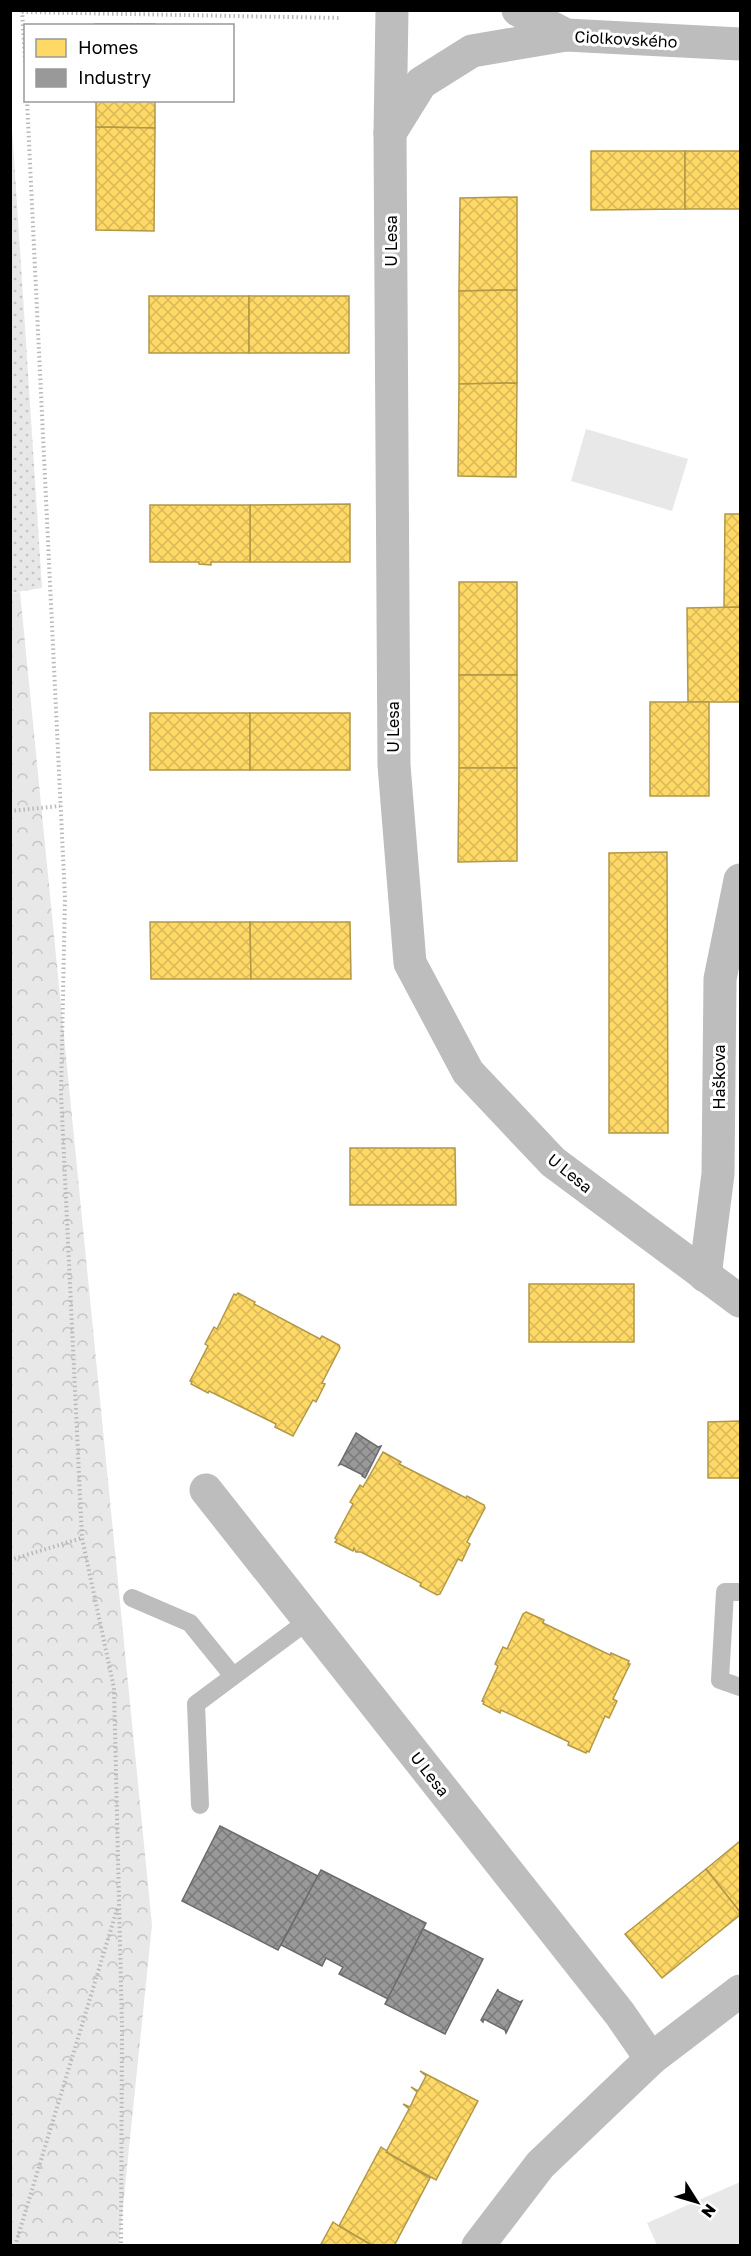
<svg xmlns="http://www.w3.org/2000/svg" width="751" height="2256" font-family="'Golos Text',sans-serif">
<defs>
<pattern id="grass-dots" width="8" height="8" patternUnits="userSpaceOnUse" patternTransform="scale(1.5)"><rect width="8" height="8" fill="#e8e8e8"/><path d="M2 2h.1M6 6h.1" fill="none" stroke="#c5c5c5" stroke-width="1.8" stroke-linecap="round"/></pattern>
<pattern id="forest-crowns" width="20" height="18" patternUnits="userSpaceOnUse" patternTransform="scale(1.5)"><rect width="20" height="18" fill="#e8e8e8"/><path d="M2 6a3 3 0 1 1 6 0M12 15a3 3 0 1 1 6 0" fill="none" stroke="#c5c5c5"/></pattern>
<pattern id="homes-cross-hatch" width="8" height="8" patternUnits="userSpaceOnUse" patternTransform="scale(1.5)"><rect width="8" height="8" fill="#ffd966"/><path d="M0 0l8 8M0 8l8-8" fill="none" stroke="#d9b857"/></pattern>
<pattern id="industry-cross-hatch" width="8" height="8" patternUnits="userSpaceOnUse" patternTransform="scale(1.5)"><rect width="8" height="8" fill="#999"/><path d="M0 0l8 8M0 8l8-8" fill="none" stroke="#7a7a7a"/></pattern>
</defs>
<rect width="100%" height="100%" fill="#fff"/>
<!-- grass -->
<polygon fill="url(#grass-dots)" points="10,97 42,588 11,593 10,593"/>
<!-- forest -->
<polygon fill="url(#forest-crowns)" points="20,592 152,1925 119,2245 11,2245 10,593"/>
<!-- pitch -->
<g fill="#e8e8e8">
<polygon points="586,429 688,459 672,511 571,481"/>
<polygon points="740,2182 740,2243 735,2246 657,2245 647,2223"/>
</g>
<!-- homes -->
<g fill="url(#homes-cross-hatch)" stroke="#b29847" stroke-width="1.5">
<rect x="95" y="24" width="60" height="2"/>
<polygon points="96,100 155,100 155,128 96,127"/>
<polygon points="96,127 155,128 154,231 96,230"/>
<polygon points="591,151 685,151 685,209 591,210"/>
<rect x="685" y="151" width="55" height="58"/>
<polygon points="517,197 517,290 459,291 460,198"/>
<polygon points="517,290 517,383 459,384 459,291"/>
<rect x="149" y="296" width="100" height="57"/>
<rect x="249" y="296" width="100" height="57"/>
<polygon points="517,383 516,477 458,476 459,384"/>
<polygon points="350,504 350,562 250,562 250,505"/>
<polygon points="150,505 250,505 250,562 211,562 211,565 199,564 199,562 150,562"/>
<polygon points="725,514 740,514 740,607 724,608"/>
<rect x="459" y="582" width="58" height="93"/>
<polygon points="740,607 740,702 688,702 687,608"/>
<rect x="459" y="675" width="58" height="93"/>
<rect x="650" y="702" width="59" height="94"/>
<rect x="150" y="713" width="100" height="57"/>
<rect x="250" y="713" width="100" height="57"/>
<polygon points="459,768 517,768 517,861 458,862"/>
<polygon points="667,852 668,1133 609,1133 609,853"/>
<polygon points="150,922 250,922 251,979 151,979"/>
<polygon points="250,922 350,922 351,979 251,979"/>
<polygon points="350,1148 455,1148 456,1205 350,1205"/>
<rect x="529" y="1284" width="105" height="58"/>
<polygon points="238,1293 255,1302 254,1304 320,1339 322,1336 339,1345 340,1348 322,1383 325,1384 316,1402 313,1400 293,1436 275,1427 276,1424 209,1391 208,1393 191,1384 192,1382 190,1381 208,1346 205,1344 214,1327 217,1329 234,1294 236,1295"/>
<polygon points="740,1421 740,1478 708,1478 708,1422"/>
<polygon points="383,1452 401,1462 399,1464 466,1498 467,1496 484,1505 485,1508 467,1542 470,1544 462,1561 458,1559 440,1594 437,1595 420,1586 421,1583 361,1552 356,1552 354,1548 353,1551 335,1542 337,1540 335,1538 353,1504 350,1502 360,1485 363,1487"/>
<polygon points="526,1612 544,1620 543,1623 610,1655 611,1653 629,1661 628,1664 630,1664 613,1699 617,1701 609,1718 605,1716 589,1752 587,1751 586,1753 568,1745 569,1742 501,1710 500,1713 483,1704 484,1702 482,1701 498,1666 495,1664 503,1647 507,1649 523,1614"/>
<polygon points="740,1841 740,1912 706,1869"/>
<polygon points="706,1869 740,1912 740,1915 662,1978 625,1934"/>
<polygon points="420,2071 478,2101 436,2180 386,2152 409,2109 403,2104 410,2107 417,2092 411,2087 418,2091 426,2076"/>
<polygon points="381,2147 387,2151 386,2152 430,2178 394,2246 373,2246 339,2226"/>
<polygon points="333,2222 339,2226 373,2246 320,2246"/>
</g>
<!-- industry -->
<g fill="url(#industry-cross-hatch)" stroke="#6b6b6b" stroke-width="1.5">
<polygon points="356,1433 378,1447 381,1446 365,1478 362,1476 363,1475 341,1464 339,1465"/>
<polygon points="220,1826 318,1876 278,1950 182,1901"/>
<polygon points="321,1870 426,1923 388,1999 339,1974 343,1967 326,1958 322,1966 281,1945"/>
<polygon points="423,1929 483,1959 445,2034 385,2004"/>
<polygon points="498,1989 498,1991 520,2002 522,2001 506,2033 505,2030 484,2019 483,2022 481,2020"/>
</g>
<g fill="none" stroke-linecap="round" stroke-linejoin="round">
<!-- path -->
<g stroke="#b8b8b8" stroke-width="4" stroke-dasharray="1.5 3" stroke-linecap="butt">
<polyline points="22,11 26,75"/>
<polyline points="22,12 341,18"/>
<polyline points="27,100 65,898 61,1093 82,1538 114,1688 122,2027 121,2246"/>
<polyline points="10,811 60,806"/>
<polyline points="10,1560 82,1538"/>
<polyline points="15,2246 118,1906"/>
</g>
<!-- service -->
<g stroke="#bdbdbd" stroke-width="18">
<polyline points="740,1592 725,1592 720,1680 740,1687"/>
<polyline points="132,1598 190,1623 233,1676"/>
<polyline points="200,1805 196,1704 309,1620"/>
</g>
<!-- minor -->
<g stroke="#bdbdbd" stroke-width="33">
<polyline points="392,10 390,133 394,765 410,963 468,1072 553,1162 740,1301"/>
<polyline points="518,10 566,35 740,44"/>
<polyline points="390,133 421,83 472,51 566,35"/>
<polyline points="705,1276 718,1174 720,979 740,880"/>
<polyline points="206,1490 620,2014 651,2059"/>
<polyline points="478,2246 540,2165 651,2059 740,1991"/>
</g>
</g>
<g text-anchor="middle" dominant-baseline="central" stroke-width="6" stroke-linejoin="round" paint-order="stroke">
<!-- street labels -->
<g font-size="16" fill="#000" stroke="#fff">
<text transform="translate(626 39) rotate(3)">Ciolkovského</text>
<text transform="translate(391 241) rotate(-90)">U Lesa</text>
<text transform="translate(393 727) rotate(-90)">U Lesa</text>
<text transform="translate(719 1077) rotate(-90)">Haškova</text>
<text transform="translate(570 1173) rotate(39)">U Lesa</text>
<text transform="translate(430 1774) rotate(52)">U Lesa</text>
</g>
</g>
<!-- border -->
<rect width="751" height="2256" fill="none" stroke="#000000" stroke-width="24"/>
<!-- legend -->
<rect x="24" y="24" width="210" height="78" fill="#ffffff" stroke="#999999" stroke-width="1.5"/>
<rect x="36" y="39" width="30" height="18" fill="#ffd966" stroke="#999999" stroke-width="1.5"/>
<text x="78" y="54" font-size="18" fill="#000000">Homes</text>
<rect x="36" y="69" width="30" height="18" fill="#999999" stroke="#999999" stroke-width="1.5"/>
<text x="78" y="84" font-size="18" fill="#000000">Industry</text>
<!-- north arrow -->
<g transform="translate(697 2202) rotate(127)" stroke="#ffffff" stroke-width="4.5" paint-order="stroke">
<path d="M0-4.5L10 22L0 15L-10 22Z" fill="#000000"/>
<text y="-9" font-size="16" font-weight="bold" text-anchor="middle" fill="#000000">N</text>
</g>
</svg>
